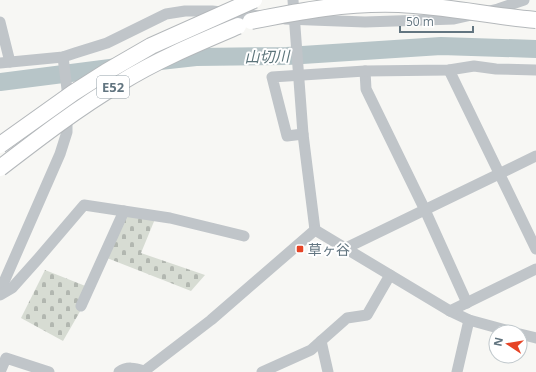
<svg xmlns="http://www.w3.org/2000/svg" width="536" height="372" font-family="'Open Sans','Noto Sans JP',sans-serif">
<defs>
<pattern id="cemetery-stones" width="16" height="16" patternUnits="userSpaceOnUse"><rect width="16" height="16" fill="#d7dcd3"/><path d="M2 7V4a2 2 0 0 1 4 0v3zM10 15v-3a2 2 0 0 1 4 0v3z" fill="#b2b7b0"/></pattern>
</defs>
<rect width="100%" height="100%" fill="#f7f7f4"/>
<!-- cemetery -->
<g fill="url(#cemetery-stones)">
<polygon points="128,216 155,219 141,253 205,275 191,291 107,258 125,219"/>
<polygon points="45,270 88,287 82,308 63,341 21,318"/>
</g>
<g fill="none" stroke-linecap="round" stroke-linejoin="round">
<!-- river -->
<g stroke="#b7c5c8" stroke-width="18">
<polyline points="160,61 196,57 287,56 441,46 536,49"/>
<polyline points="0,82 118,67"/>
</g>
<!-- minor -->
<g stroke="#c0c5c9" stroke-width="11">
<polyline points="293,0 303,134 315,230"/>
<polyline points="285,19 365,22 454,19 498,9 524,0"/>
<polyline points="0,22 10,62"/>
<polyline points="0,63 63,57 75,53 107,43 166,14 185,11 212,11 260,16"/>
<polyline points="449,70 536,249"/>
<polyline points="365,71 366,89 425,210 467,303"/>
<polyline points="303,134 287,136 272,77 365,71 449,70 474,66 496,69 536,70"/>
<polyline points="315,230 450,311 469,320 513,332"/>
<polyline points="346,248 536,156"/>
<polyline points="0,291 60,154 67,132 67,89 63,57"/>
<polyline points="0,295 12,288 37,260 84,205 170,218 244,236"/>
<polyline points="81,306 124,211"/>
<polyline points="450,311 536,269"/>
<polyline points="520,334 536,338"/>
<polyline points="0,372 6,358 49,372"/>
<path d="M119,372C127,366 135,368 144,371"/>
<polyline points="143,372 211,320 315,230"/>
<polyline points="262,372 311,350 321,341"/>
<polyline points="328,372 321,341 347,318 367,315 390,275"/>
<polyline points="457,372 469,320"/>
</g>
<defs>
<g id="highway-bridge">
<path d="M251,21C300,11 349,2 399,4C445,6 490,16 536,20"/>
<polyline points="0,145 73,93 106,72 151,46 254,0"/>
<path d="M0,168C39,138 78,108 120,83C157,60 198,43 238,26"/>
</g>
</defs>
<!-- highway-bridge casing -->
<use href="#highway-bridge" stroke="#b4b8bb" stroke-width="18" stroke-linecap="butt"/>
<!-- highway-bridge -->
<use href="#highway-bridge" stroke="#fff" stroke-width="16"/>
</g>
<!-- markers -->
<rect fill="#e64426" stroke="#fff" stroke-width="1.5" x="296" y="245" width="8" height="8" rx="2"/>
<g text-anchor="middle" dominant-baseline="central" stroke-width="4" stroke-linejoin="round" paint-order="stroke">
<!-- shield labels -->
<rect fill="#fff" stroke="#919ea6" stroke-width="1" x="97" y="76" width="32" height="22" rx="3"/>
<g font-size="13" font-weight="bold" fill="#627580">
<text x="113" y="87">E52</text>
</g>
<!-- poi labels -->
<g font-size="14" fill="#627580" stroke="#fff" text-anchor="start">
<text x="308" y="249">草ヶ谷</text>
</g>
<!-- water labels -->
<g font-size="15" font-style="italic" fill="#5d757b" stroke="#fff">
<text transform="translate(267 56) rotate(-1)">山切川</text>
</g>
</g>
<!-- north arrow -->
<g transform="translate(508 344) rotate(282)"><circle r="19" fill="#ffffff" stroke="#c0c8cc"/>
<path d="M0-3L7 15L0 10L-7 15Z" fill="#e64426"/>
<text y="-6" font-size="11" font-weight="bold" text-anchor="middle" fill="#627580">N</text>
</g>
<!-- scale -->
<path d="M400 26v6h73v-6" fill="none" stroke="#627580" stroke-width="2"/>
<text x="406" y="26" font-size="12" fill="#627580" stroke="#ffffff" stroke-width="3" paint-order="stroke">50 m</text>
</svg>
